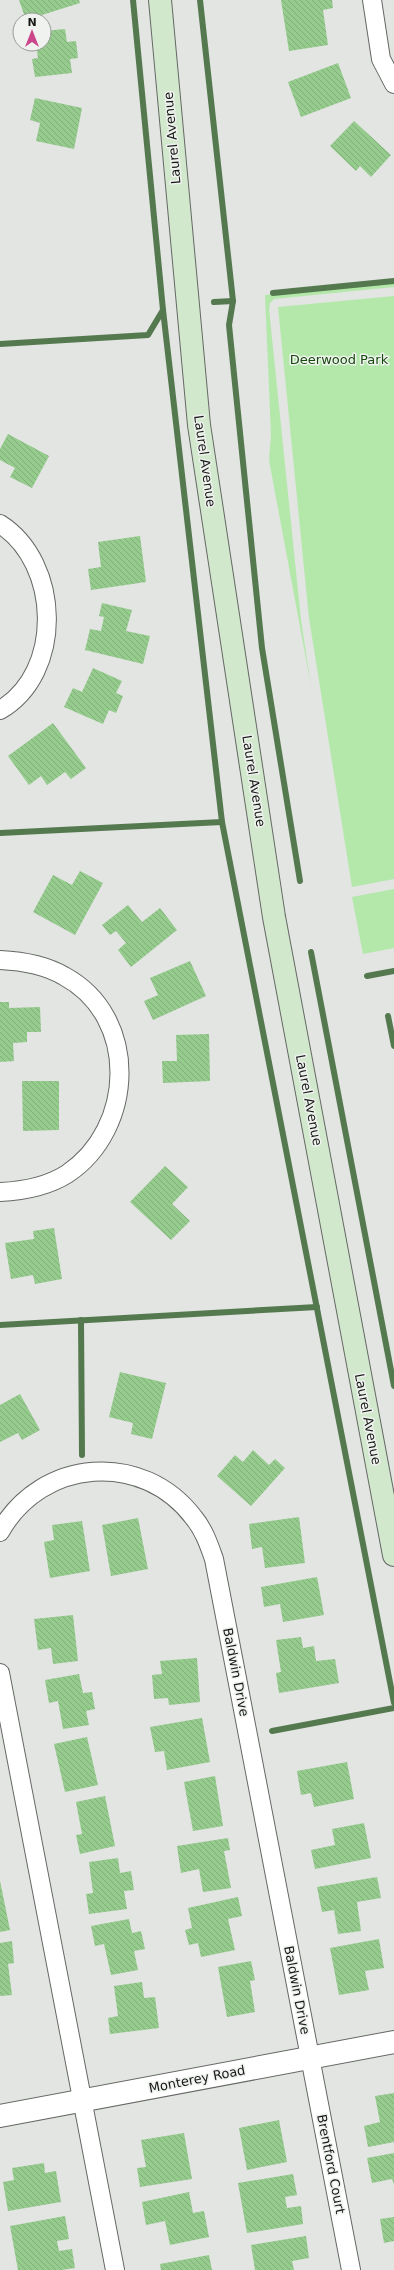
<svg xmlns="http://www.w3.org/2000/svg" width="394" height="2270" font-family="'DejaVu Sans',sans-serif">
<defs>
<pattern id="building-back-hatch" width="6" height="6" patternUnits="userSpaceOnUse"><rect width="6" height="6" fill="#96cb8e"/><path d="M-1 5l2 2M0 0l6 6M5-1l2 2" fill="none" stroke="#81ae7a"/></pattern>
</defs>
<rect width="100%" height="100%" fill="#e2e5e1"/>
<!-- park -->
<g fill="#b3e8aa">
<polygon points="394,282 394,287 274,299 270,303 269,309 301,620 311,686 269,460 271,435 265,295"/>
<polygon points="394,296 394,879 352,887 309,618 278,307"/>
<polygon points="394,889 394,948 363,954 352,897"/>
</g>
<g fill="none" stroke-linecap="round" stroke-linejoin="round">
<!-- stream -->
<g stroke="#55794f" stroke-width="6">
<polyline points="133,0 163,310 222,822 394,1703"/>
<polyline points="200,0 233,301 229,325 262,648 300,881"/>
<polyline points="273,293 394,281"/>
<polyline points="214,302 233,301"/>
<polyline points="0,344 148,335 163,310"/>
<polyline points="0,833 222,822"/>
<polyline points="311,952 394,1386"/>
<polyline points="367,976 394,971"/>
<polyline points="388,1016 394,1046"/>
<polyline points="81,1320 82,1455"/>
<polyline points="0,1325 317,1307"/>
<polyline points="272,1731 394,1708"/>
</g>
</g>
<!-- building -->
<g fill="url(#building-back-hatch)">
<polygon points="19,0 79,0 80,3 26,20"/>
<polygon points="281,0 332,0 333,8 323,10 328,45 289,51"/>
<polygon points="65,29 67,42 76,41 78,58 70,59 72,73 35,77 32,59 38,58 36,44 44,44 44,31"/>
<polygon points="338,63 351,98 301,117 288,82"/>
<polygon points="35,98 82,108 74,149 36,141 40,123 30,120"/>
<polygon points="354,121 391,155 371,177 360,166 356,171 330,146"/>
<polygon points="8,434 49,456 32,488 10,477 15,468 0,460 0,449"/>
<polygon points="140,536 146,582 91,590 88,569 101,567 98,542"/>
<polygon points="102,603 132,610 126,631 150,636 143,664 85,650 90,629 101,631 104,617 99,616"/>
<polygon points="93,668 122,681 116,693 123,696 116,713 109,710 103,724 64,707 73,688 82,692"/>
<polygon points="53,723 86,768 71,779 65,772 47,785 41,776 29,785 8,756"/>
<polygon points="80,871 103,883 75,935 33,912 53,875 72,885"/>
<polygon points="128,905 142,922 160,908 177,930 131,967 118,950 126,943 116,931 110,935 102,925"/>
<polygon points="190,961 206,996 153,1020 144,1001 158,995 150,978"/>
<polygon points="0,1002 9,1002 9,1008 40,1007 41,1032 27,1032 27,1042 13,1043 14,1061 0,1062"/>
<polygon points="209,1034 210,1081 163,1083 162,1061 177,1061 176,1035"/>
<polygon points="22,1081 59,1081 59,1130 23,1131"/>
<polygon points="165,1166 188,1187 172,1204 190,1221 171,1240 130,1202"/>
<polygon points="54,1228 62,1279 35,1284 33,1275 11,1279 5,1243 34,1239 33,1231"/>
<polygon points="120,1372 166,1383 152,1439 131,1434 133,1423 109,1417"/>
<polygon points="20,1394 40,1430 22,1440 18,1433 0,1442 0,1405"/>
<polygon points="253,1450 269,1465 275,1459 285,1468 251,1506 217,1476 235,1455 243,1462"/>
<polygon points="299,1517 305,1563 265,1568 262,1547 252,1549 249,1524"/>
<polygon points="138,1518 148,1569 111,1576 102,1525"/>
<polygon points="82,1521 90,1571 50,1578 44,1542 54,1540 52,1525"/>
<polygon points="317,1577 324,1615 283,1622 280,1604 264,1607 261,1587"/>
<polygon points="73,1615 78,1661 53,1664 51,1648 38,1650 34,1619"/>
<polygon points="301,1637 303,1648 314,1646 316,1661 335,1659 339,1683 279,1693 276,1673 281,1672 276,1640"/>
<polygon points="197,1658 200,1702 169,1705 168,1698 154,1699 152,1675 162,1674 160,1661"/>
<polygon points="79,1674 83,1693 92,1692 95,1709 86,1711 89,1725 63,1729 58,1701 49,1703 45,1680"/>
<polygon points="202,1718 210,1762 167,1770 164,1751 155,1752 150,1727"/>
<polygon points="87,1737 98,1785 65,1792 54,1744"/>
<polygon points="347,1762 354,1799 314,1807 311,1793 301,1795 297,1771"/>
<polygon points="215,1776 223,1826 193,1831 184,1782"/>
<polygon points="105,1796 115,1846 80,1854 76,1835 82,1834 76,1802"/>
<polygon points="364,1823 371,1858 315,1869 311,1850 335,1845 332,1829"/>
<polygon points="228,1838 230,1850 224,1851 231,1888 203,1892 199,1869 181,1873 177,1846"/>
<polygon points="118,1858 120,1873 131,1871 134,1890 124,1891 127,1909 89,1914 86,1894 93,1893 89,1862"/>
<polygon points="377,1877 381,1898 357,1902 361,1931 338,1934 334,1910 322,1912 317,1887"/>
<polygon points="0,1881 10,1930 0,1932"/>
<polygon points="238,1897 242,1916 228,1919 235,1950 201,1957 198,1943 189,1945 185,1930 192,1928 188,1908"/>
<polygon points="129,1919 132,1933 141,1931 145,1949 134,1951 138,1970 111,1975 104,1944 95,1946 91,1926"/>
<polygon points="379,1939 384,1968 365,1971 369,1990 339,1995 330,1948"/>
<polygon points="12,1941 14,1963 8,1964 12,1995 0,1996 0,1943"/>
<polygon points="251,1961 255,1980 250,1981 255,2012 227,2017 218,1967"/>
<polygon points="142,1982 144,1998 155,1997 159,2028 110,2034 108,2018 118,2016 114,1986"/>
<polygon points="394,2093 394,2142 368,2147 364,2126 380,2122 375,2096"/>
<polygon points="279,2120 287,2162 247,2170 239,2128"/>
<polygon points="184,2133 192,2179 140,2187 137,2168 146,2167 141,2140"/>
<polygon points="394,2153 394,2184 392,2179 372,2183 367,2158"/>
<polygon points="44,2163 45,2173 56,2171 61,2202 8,2211 3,2182 14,2180 12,2168"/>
<polygon points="293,2174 297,2195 285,2197 287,2208 301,2206 303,2224 247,2233 238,2183"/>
<polygon points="189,2192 193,2213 204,2211 209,2237 170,2245 165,2221 146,2225 142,2202"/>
<polygon points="65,2216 69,2239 57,2241 59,2251 72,2249 75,2268 61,2270 18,2270 10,2226"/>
<polygon points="394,2217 394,2241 384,2243 380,2219"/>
<polygon points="306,2236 309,2258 292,2261 294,2270 255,2270 251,2245"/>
<polygon points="209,2255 212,2270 161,2270 160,2264"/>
</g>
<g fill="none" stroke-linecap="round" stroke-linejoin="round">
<defs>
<g id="minor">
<polyline points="372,0 381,59 394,84"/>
<path d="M0,524C61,563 64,673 0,710"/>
<path d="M0,960C21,961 45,965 64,976C140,1017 135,1129 67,1174C48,1186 22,1191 0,1192"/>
<path d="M0,1532C41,1458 143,1450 194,1518C204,1530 209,1545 214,1559L351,2270"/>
<polyline points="0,1673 115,2270"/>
</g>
<polyline id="tertiary" points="0,2116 394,2042"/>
<polyline id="secondary" points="160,0 199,425 274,917 394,1555"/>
</defs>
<!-- minor casing -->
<use href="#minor" stroke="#656864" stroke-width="20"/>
<!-- tertiary casing -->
<use href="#tertiary" stroke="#656864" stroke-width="24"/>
<!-- secondary casing -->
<use href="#secondary" stroke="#656864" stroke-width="24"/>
<!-- minor -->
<use href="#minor" stroke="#fff" stroke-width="18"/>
<!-- tertiary -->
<use href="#tertiary" stroke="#fff" stroke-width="22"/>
<!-- secondary -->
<use href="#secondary" stroke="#d1e8cd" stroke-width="22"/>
</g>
<g text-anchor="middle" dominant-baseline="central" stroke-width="3" stroke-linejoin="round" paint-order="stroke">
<!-- street labels -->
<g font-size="13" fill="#171917" stroke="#eff2ee">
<text transform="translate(172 138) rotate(-95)">Laurel Avenue</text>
<text transform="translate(205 461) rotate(82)">Laurel Avenue</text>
<text transform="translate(254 781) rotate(81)">Laurel Avenue</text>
<text transform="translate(309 1100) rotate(79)">Laurel Avenue</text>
<text transform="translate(368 1419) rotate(79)">Laurel Avenue</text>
<text transform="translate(236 1672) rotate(79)">Baldwin Drive</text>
<text transform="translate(297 1990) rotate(79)">Baldwin Drive</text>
<text transform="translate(197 2079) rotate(-11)">Monterey Road</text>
<text transform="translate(331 2164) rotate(79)">Brentford Court</text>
</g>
<!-- park labels -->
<g font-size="13" fill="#164a0d" stroke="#eff2ee">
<text x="339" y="359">Deerwood Park</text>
</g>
</g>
<!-- north arrow -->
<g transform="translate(32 32)"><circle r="19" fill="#eff2ee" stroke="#999b98"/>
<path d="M0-3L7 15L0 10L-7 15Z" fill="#ca478c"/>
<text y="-6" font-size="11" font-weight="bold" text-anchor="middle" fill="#171917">N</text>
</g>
</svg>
